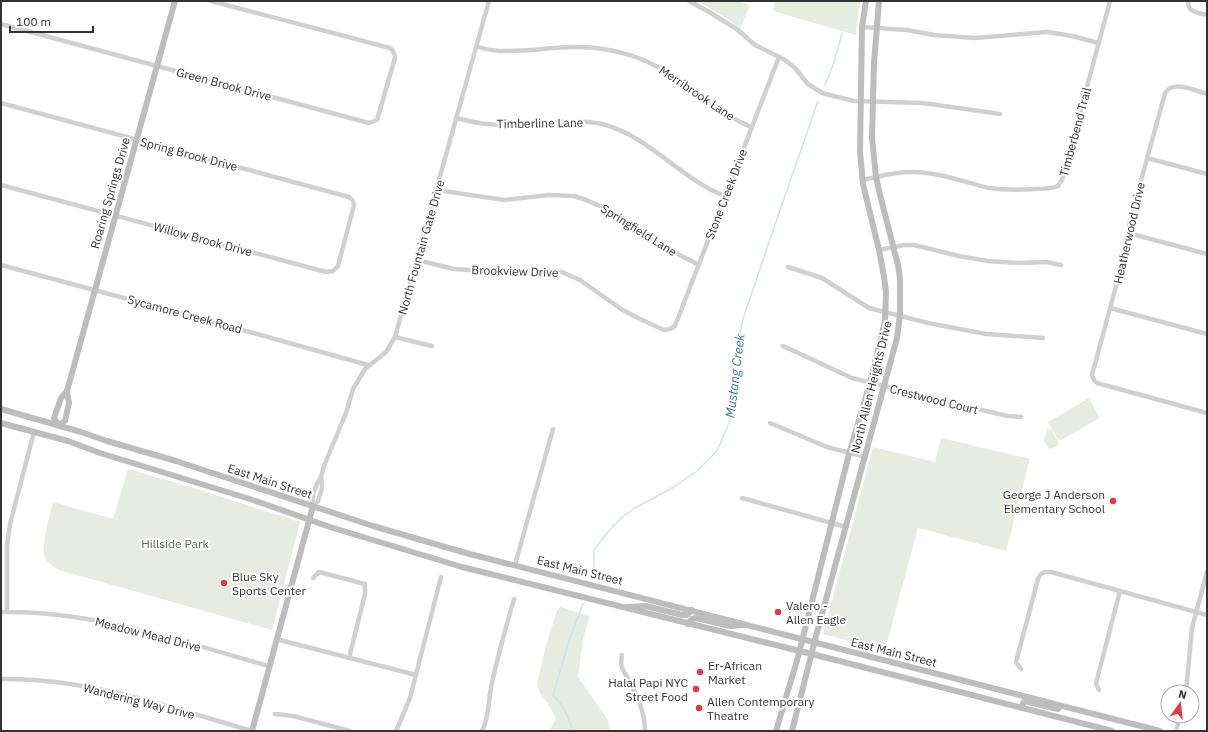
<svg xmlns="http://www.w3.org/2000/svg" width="1208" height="732" font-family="'IBM Plex Sans',sans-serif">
<rect width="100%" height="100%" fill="#fff"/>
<!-- green -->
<g fill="#e6ecdf">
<polygon points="698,1 736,1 750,5 740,29 728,19"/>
<polygon points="775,1 860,1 856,35 773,11"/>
<polygon points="1089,398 1100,418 1059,441 1048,422"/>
<polygon points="1051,429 1059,443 1057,446 1049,449 1044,441 1047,430"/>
<polygon points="941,438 1030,459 1006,551 918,528 885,650 823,634 873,447 935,462"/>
<path d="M128,469L194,488L300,522L272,630L59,570C53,567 49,564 45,558C40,546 50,515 53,502L113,519Z"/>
<polygon points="560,607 590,616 583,639 578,677 608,720 610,731 549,731 556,719 550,707 539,691 537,683 546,645 557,611"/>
</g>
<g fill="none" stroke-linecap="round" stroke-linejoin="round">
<!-- stream -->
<g stroke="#cfe2ee" stroke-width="1.5">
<polyline points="825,85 834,63 842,33"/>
<polyline points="593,577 594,575 594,550 607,533 621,518 635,508 674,487 697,471 717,451 732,416 736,351 743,319 769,242 818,101"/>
<polyline points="573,731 564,708 553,695 570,638 583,604"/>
</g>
<!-- street -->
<g stroke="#d0d0d0" stroke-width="4.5">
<polyline points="689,1 711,13 738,30 755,45 785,60 795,68 808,84 822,93 854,101 923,103 1000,114"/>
<path d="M1188,1C1187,12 1198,13 1207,15"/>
<path d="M1,24L369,123L377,120L395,58C395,54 394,51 390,48L211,1"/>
<polyline points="862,27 907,30 934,35 975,38 1047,32 1072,36 1099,43"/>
<path d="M476,46C494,53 512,51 530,50C555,48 579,45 603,49C654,56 681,82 720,110C730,117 741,122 752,128"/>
<path d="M1207,94C1194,90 1174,80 1165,93L1130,221L1119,275L1092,375L1094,380L1097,383L1207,413"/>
<polyline points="1,103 349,197 353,201 354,205 338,266 333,271 326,272 1,185"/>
<path d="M456,118C477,124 498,126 520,125C547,123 575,118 602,124C648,135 680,179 725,196"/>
<polyline points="1147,158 1207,174"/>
<path d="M863,180C883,175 905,170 926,173C947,175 968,183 989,188C1004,190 1019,190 1034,189C1042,189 1051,189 1058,186L1062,180L1110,1"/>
<polyline points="437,190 504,200 549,195 574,196 586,200 609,210 656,243 699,265"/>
<polyline points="1128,233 1207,254"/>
<polyline points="879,250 904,245 914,245 959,256 988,261 1019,263 1047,262 1061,265"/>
<polyline points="417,260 454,269 499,272 544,270 562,272 580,280 621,309 638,318 664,330 670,329 675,326 779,57"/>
<polyline points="1,265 221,324 368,365"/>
<polyline points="788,267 822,278 869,308 928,323 965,330 986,334 1043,338"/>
<polyline points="1110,308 1207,334"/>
<polyline points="395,337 432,346"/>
<polyline points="783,346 852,378 978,409 1008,416 1021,417"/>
<polyline points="770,423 827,447 866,457"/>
<polyline points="742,498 846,527"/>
<polyline points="313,506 318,501 322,488 321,477 324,466 346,413 353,389 365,369 386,352 395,337 489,1"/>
<path d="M313,506C311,495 315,486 321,477"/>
<polyline points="515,565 553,429"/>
<polyline points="313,578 319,572 365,584 365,594 349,658"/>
<path d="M1,612C93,610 182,642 269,666"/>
<polyline points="7,612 7,545 10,524 34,432"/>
<polyline points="276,639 416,675"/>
<path d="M622,655L621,664L623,670C634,690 645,708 645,731"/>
<path d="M1021,669L1016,662L1038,579C1040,573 1044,571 1051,572L1207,615"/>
<path d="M1,679C88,678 169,707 252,731"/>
<polyline points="1099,690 1096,683 1120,591"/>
<polyline points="1186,692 1192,628 1207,572"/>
<polyline points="275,714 293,716 350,731"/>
<polyline points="396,731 410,698 441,577"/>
<path d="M482,731C490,716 488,699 492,683C498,655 506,627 514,599"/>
<polyline points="1176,731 1180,716"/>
</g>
<!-- secondary -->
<g stroke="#bdbdbd" stroke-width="6">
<polyline points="1,409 81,432 107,441 176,461 373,526 466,553 1160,731"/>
<polyline points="1,423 68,441 100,453 250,499 330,527 462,567 812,654 1112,731"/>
<polyline points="58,425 54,418 61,398 67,391 175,1"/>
<polyline points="58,425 65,421 69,403 67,391"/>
<polyline points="628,607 646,606 682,615 687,615 692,610"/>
<polyline points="687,624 692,619 696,618 731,626 743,625"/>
<polyline points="1022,708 1023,703 1025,701 1058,709"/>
<polyline points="252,731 313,506"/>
<polyline points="776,731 798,657 849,454 870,383 885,321 886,292 884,277 879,250 863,184 860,152 862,27 866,1"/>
<polyline points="792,731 816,636 884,386 897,338 900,315 900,279 898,265 880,195 876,177 872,138 874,63 879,1"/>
</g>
</g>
<!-- markers -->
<g fill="#e63946" stroke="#fff" stroke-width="1.5">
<circle cx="1113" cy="501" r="4"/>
<circle cx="224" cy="583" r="4"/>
<circle cx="778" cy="612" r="4"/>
<circle cx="700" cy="672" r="4"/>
<circle cx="696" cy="689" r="4"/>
<circle cx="699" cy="708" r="4"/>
</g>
<g text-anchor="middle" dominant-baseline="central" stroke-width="4" stroke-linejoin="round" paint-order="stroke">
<!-- street labels -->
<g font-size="12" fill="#333" stroke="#fff">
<text transform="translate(224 84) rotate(15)">Green Brook Drive</text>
<text transform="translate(697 93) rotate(34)">Merribrook Lane</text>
<text transform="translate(540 123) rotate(-1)">Timberline Lane</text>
<text transform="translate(1075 132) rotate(-75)">Timberbend Trail</text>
<text transform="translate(189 154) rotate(15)">Spring Brook Drive</text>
<text transform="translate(110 193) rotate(-74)">Roaring Springs Drive</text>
<text transform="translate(726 194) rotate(-69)">Stone Creek Drive</text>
<text transform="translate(639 230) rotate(32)">Springfield Lane</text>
<text transform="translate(1129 233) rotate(-77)">Heatherwood Drive</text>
<text transform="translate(203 239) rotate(15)">Willow Brook Drive</text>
<text transform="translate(421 247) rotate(-74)">North Fountain Gate Drive</text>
<text transform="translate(515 271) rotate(2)">Brookview Drive</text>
<text transform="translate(185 314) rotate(15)">Sycamore Creek Road</text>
<text transform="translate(871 387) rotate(-76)">North Allen Heights Drive</text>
<text transform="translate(934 399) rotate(14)">Crestwood Court</text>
<text transform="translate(270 481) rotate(18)">East Main Street</text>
<text transform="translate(580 570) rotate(14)">East Main Street</text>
<text transform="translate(148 634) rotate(14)">Meadow Mead Drive</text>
<text transform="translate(894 652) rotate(14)">East Main Street</text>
<text transform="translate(139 701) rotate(14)">Wandering Way Drive</text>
</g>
<!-- poi labels -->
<g font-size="12" fill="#333" stroke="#fff" text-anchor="start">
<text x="1105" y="494" text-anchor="end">George J Anderson<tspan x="1105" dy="14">Elementary School</tspan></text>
<text x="232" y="576">Blue Sky<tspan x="232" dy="14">Sports Center</tspan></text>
<text x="786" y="605">Valero -<tspan x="786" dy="14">Allen Eagle</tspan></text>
<text x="708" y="665">Er-African<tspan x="708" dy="14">Market</tspan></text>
<text x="688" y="682" text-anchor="end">Halal Papi NYC<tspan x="688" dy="14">Street Food</tspan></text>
<text x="707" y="701">Allen Contemporary<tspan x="707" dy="14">Theatre</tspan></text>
</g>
<!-- park labels -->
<g font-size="12" fill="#56703f" stroke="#fff">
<text x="175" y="543">Hillside Park</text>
</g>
<!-- water labels -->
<g font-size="13" font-style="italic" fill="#3f7597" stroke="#fff">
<text transform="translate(735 376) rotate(-83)">Mustang Creek</text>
</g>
</g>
<!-- border -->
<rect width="1208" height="732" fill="none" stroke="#333333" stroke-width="4"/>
<!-- north arrow -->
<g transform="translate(1180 704) rotate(15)"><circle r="19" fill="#ffffff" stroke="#adadad"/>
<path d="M0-3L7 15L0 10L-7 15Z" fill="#e63946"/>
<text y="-6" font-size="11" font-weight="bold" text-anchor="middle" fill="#333333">N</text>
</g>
<!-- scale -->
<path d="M10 26v6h83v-6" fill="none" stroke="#333333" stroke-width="2"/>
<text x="16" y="26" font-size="12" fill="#333333" stroke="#ffffff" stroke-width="3" paint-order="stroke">100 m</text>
</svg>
